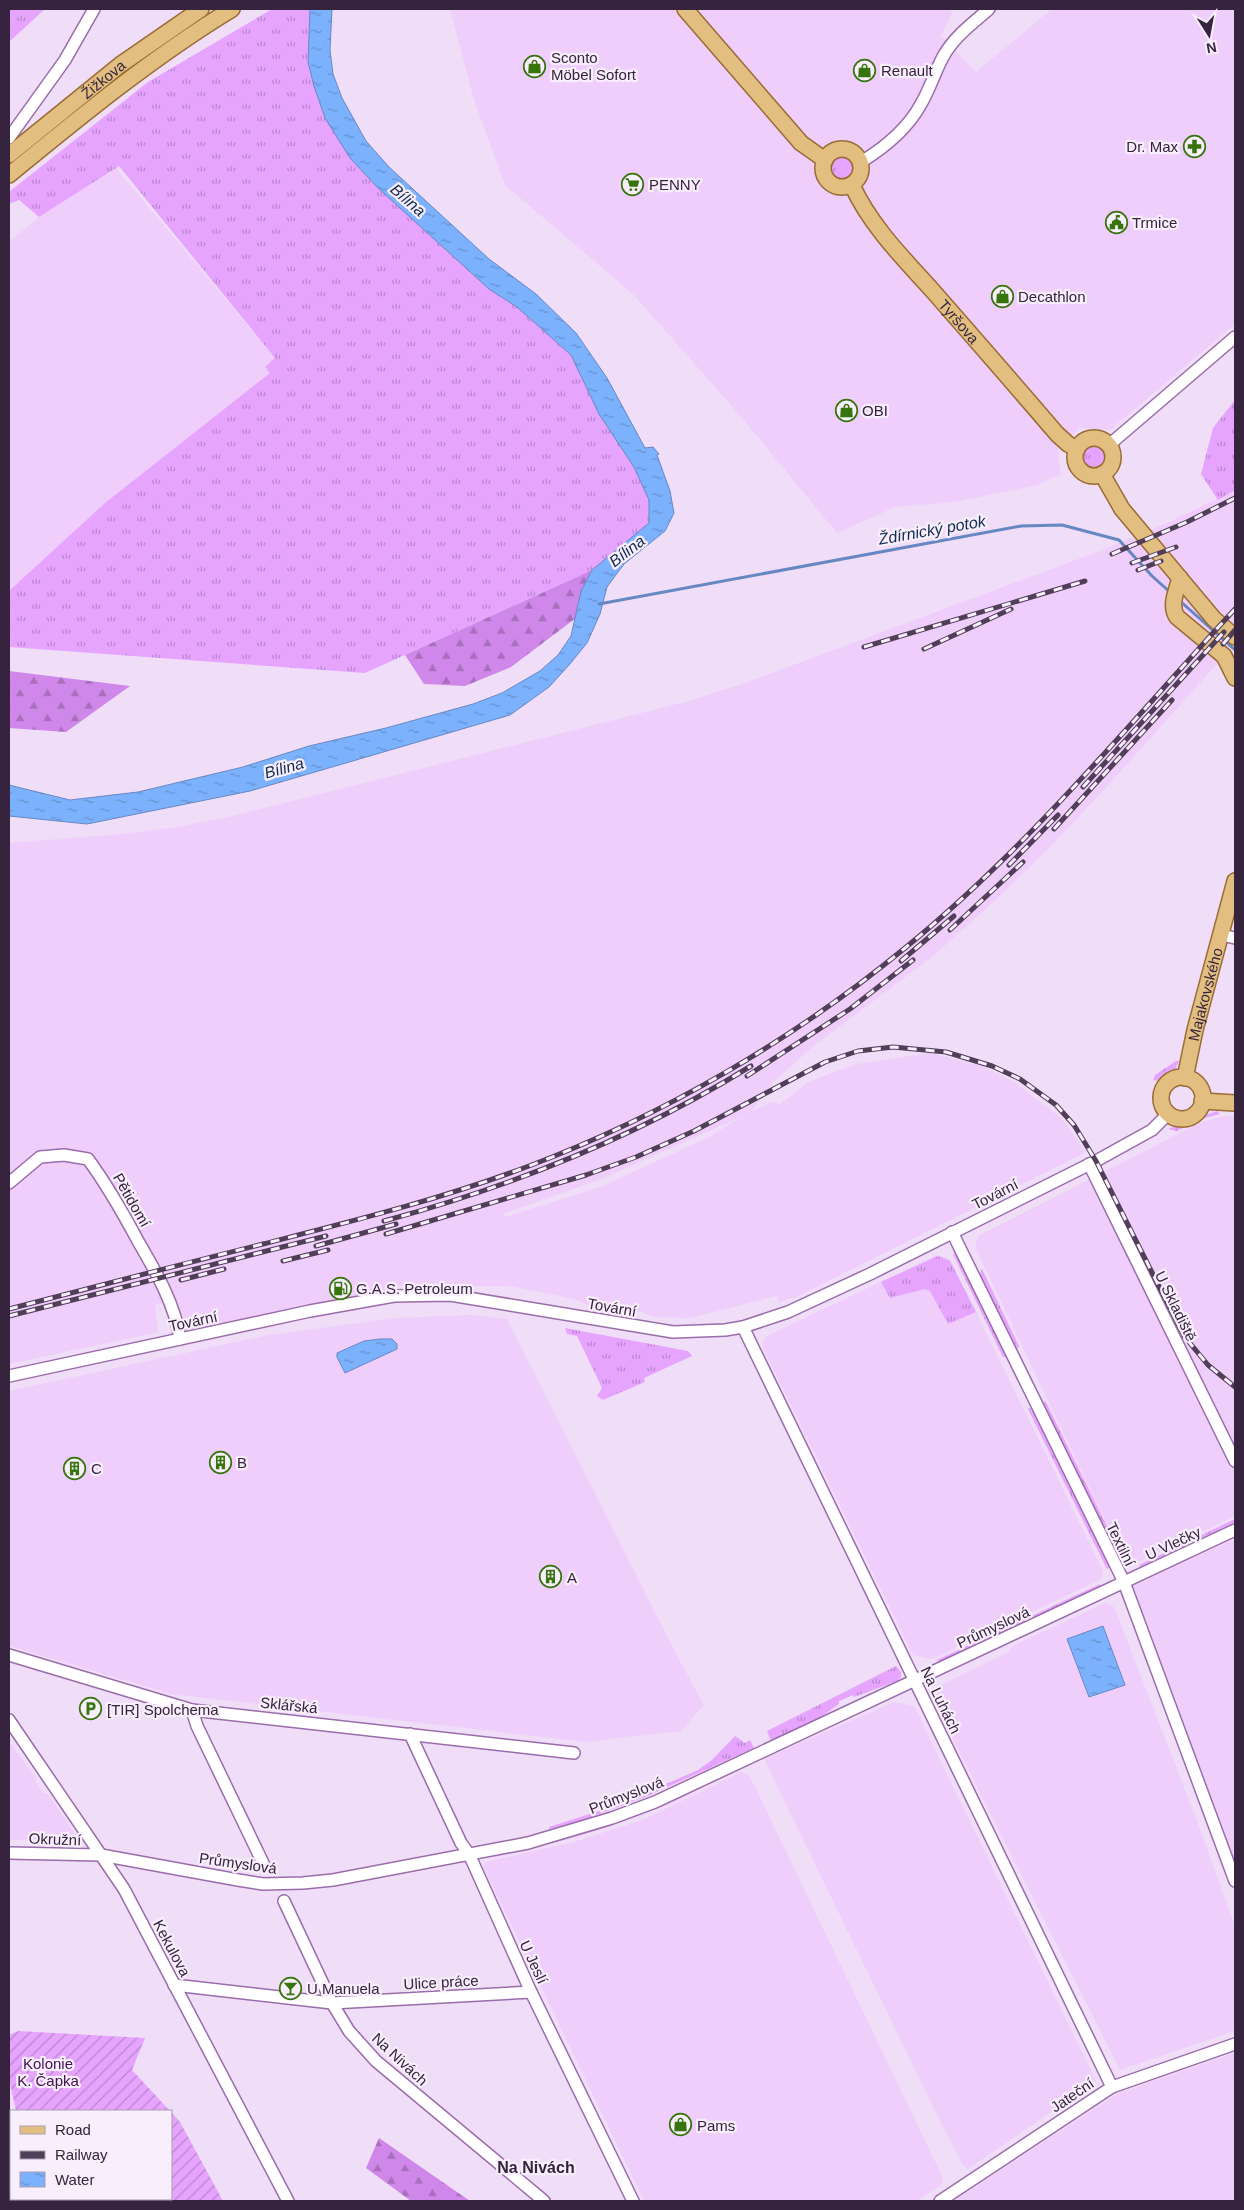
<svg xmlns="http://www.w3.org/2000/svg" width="1244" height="2210" font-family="Arial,sans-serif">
<defs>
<pattern id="grass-tufts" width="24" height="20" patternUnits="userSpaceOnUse" patternTransform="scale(1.25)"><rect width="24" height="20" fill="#e6a4fe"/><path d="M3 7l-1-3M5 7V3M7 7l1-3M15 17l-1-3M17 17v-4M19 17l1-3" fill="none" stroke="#bb85cf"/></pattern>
<pattern id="forest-firs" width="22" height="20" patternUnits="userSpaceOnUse" patternTransform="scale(1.25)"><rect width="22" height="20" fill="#cf88e9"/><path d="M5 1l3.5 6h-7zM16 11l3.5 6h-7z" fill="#a96fbe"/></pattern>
<pattern id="garden-furrows" width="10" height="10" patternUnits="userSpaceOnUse" patternTransform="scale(1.25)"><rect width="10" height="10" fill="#e6a4fe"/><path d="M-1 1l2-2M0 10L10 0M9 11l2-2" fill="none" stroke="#bb85cf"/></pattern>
<pattern id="water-ripples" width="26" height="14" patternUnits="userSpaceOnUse" patternTransform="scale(1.25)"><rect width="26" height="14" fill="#7cb2fd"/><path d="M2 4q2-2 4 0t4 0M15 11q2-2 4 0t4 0" fill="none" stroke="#6690ce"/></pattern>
</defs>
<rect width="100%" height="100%" fill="#f0ddf8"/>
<!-- built -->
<g fill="#efcefb" fill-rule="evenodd">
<polygon points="450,9 950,9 952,14 941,36 976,72 1052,9 1235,9 1235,324 1110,430 1079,428 1058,450 1061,474 1037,485 954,502 895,507 837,533 743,419 634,295 505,185 474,100"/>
<polygon points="115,167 275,358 270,373 9,600 9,242 39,217"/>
<path d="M1235,490V644L1103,791L1047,850L988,907L932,957L815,1045L773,1082L752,1111L772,1102L780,1104L808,1082L857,1064L930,1053L982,1066L1013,1081L1061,1118L1086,1152L796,1297L779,1302L777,1296L690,1318L653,1317L642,1312L591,1307L580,1301L564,1297L510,1286H402L184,1333L172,1301L155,1305L158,1332L9,1364V843L123,834L178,827L233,816L689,701L745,683L1097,552L1165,524ZM743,1116L711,1136L603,1186L506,1217L502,1214L599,1180Z"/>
<polygon points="1226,1116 1235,1116 1235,1516 1132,1565 1125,1562 975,1247 978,1236 1204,1121"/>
<polygon points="937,1255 950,1259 1103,1571 1100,1580 932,1659 913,1655 762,1346 765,1337"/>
<polygon points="472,1315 507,1319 674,1650 704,1705 681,1731 586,1742 171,1694 9,1646 9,1391 269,1335 396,1318"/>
<polygon points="1235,1539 1235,1862 1133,1586"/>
<polygon points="1105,1603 1114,1607 1196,1818 1235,1927 1235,2031 1120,2070 933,1700 943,1684 1007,1653 1013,1646"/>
<polygon points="894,1702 914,1706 1096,2081 968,2169 963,2165 937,2115 764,1759"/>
<polygon points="9,1741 36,1779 36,1783 43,1793 48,1794 74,1833 74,1839 9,1840"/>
<polygon points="741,1772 749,1775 757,1791 943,2178 941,2185 917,2201 644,2201 483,1866 486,1862 574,1842 645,1819"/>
<polygon points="1235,2053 1235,2201 954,2201 1117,2094"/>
</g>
<!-- grass -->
<g fill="url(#grass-tufts)">
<polygon points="9,9 45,9 9,42"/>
<polygon points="272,9 310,9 308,62 314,86 325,118 378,188 489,289 517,307 571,355 599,414 634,467 649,500 649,523 592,570 365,673 9,647 9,591 105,503 270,373 265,367 275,358 119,166 39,217 19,200 9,204 9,192 148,82"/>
<circle cx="842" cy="168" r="12"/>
<polygon points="1235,400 1235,490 1218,500 1201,474 1213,428"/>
<circle cx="1094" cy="457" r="11"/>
<path d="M1176,1061H1179C1175,1072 1165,1083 1153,1080L1155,1075Z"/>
<polygon points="1217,1111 1220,1114 1200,1119 1177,1131 1168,1129"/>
<polygon points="955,1253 1007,1355 1006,1357 1003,1357 953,1254"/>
<polygon points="938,1256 950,1261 976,1312 948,1324 930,1291 925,1289 890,1298 881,1282"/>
<polygon points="982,1269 1019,1346 1016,1351 979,1276"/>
<polygon points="565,1328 688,1351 692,1356 644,1378 645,1382 603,1400 597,1396 602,1388 577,1336 567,1334"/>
<polygon points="1045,1400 1121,1555 1116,1557 1043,1406"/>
<polygon points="1030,1408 1034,1411 1110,1567 1107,1569 1028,1409"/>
<polygon points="1235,1519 1235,1522 1140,1567 1139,1565"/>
<polygon points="1100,1584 1101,1586 939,1662 937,1660"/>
<polygon points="896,1666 901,1672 901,1677 897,1681 854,1697 853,1695 839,1701 839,1704 821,1717 771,1741 767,1731"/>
<polygon points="735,1736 745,1743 750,1740 754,1748 645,1797 583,1820 550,1829 549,1827 618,1805 698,1770 712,1760"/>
<path d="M700,1787L701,1788C634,1823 562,1842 489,1858L531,1847Z"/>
</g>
<!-- forest -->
<g fill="url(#forest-firs)">
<path d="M592,570C583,587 577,600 576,618L511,667L465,686L424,684L405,655Z"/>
<polygon points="9,671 130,686 66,732 9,728"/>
<polygon points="379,2138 470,2201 411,2201 366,2168"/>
</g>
<!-- garden -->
<g fill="url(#garden-furrows)">
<polygon points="18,2031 145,2038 132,2070 170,2111 16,2111 9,2079 9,2035"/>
<polygon points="171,2112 180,2122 223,2201 38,2201 38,2199 171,2199"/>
</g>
<!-- water -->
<g fill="url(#water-ripples)" stroke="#6787c3">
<polygon points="310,9 332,9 330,50 333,74 342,98 366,141 389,167 489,259 536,294 576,333 607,378 645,448 653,447 659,454 657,455 670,491 674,513 665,531 624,564 607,587 600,614 587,643 569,665 549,687 510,715 250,791 87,824 9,816 9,785 70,800 138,792 243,767 309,746 386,728 473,704 502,693 540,671 558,655 571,636 581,591 592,570 649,523 649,500 634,467 599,414 571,355 517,307 489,289 378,188 350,158 325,118 314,86 308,62"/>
<polygon points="380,1339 392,1339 397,1344 397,1349 345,1373 337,1357 337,1353 364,1341"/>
<polygon points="1103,1626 1125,1685 1089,1697 1067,1639"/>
</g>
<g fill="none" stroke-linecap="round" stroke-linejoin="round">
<!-- stream -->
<g stroke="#6787c3" stroke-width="3">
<polyline points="1180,601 1235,650"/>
<polyline points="599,604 1021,526 1062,525 1119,540 1152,576 1171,593"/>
</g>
<defs>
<g id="minor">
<polyline points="9,138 65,60 94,9"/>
<path d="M861,162C884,148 908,128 921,104C930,89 935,71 944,55C955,36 973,23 989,9"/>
<polyline points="1109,445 1235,337"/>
<polyline points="1222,935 1235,938"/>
<polyline points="1089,1164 1235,1461"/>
<path d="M9,1183L40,1157L64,1155L88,1159C107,1185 123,1213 138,1241C156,1272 175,1304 180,1339"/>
<polyline points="952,1232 1124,1582 1235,1881"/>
<polyline points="743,1327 1112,2087"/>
<polyline points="9,1376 310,1311 394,1296 450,1295 673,1332 725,1330 743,1327 788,1312 870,1274 1096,1161 1152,1130 1168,1114"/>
<polyline points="9,1655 192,1710 574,1753"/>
<polyline points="192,1710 197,1726 263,1863"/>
<polyline points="9,1720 124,1889 288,2201"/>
<polyline points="410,1734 461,1843 469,1854 531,1992 633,2201"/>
<polyline points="9,1853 101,1855 238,1880 263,1884 303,1883 333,1880 528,1843 612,1818 655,1802 1235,1530"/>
<polyline points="284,1901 332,2003 349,2031 376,2061 544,2201"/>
<polyline points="174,1985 332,2003 531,1992"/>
<polyline points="940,2201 1112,2087 1235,2044"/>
</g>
<g id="major">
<polyline points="685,9 801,143 825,160"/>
<circle cx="842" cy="168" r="19"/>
<path id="s1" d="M9,155L120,65L201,9"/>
<path d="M9,175C81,116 153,57 232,9"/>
<path id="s2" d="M852,185C870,225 903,258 932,290C974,338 1016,386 1057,434L1068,444L1077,449"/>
<circle cx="1094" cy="457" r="19"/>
<polyline points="1102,474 1122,509 1214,619 1235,637"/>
<path d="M1180,578C1177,590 1169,605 1177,617L1224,656L1235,678"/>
<circle cx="1182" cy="1098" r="21"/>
<path id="s3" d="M1185,1078L1195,1030L1235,881"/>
<polyline points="1202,1101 1235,1103"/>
</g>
</defs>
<!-- minor casing -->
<use href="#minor" stroke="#9a6cab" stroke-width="14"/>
<!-- major casing -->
<use href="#major" stroke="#996c33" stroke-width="18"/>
<!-- minor -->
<use href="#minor" stroke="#fff" stroke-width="11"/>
<!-- major -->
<use href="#major" stroke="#e2be81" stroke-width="15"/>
<defs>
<g id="rail">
<polyline points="1112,554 1187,522 1235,498"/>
<polyline points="1132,563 1176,547"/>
<polyline points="1138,570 1161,561"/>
<polyline points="1223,644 1235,630"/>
<polyline points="864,647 1085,581"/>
<polyline points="924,649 1011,609"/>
<polyline points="1083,787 1224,632"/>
<polyline points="1054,829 1172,700"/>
<polyline points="1009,865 1058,815"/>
<polyline points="950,930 1023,862"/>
<polyline points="901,961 954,916"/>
<polyline points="747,1076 850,1009 913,960"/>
<path d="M384,1221C513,1186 638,1136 751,1066"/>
<polyline points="386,1234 586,1175 636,1157 694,1131 825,1062 858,1051 893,1047 946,1052 992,1066 1020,1079 1056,1105 1074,1125 1096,1161 1184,1336 1208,1365 1235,1387"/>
<polyline points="316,1246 396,1224"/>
<polyline points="283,1261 328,1250"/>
<polyline points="181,1280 224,1269"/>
<path d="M9,1309C94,1287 178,1265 263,1244C353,1221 442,1199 529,1166C664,1115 793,1040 905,948C1028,848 1128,725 1235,609"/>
<polyline points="9,1316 326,1236"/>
</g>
</defs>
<!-- rail casing -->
<use href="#rail" stroke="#513e58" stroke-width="5"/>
<!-- rail -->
<use href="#rail" stroke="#f8eefc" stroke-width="3" stroke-dasharray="9" stroke-linecap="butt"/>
</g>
<!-- icons -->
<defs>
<symbol id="shop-ring" viewBox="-11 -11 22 22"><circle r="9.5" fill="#f8eefc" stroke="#36740c" stroke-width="1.5"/><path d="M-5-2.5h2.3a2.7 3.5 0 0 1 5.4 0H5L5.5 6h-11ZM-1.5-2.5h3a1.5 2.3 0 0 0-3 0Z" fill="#36740c"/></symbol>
<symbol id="pharmacy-ring" viewBox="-11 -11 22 22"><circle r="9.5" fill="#f8eefc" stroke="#36740c" stroke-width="1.5"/><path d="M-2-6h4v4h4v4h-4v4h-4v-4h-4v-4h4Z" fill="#36740c"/></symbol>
<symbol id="supermarket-ring" viewBox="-11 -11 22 22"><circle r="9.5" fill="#f8eefc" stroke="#36740c" stroke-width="1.5"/><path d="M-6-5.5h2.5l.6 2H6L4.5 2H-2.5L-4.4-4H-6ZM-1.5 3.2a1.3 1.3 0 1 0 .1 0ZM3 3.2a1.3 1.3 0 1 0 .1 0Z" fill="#36740c"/></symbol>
<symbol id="civic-ring" viewBox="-11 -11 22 22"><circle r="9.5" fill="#f8eefc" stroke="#36740c" stroke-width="1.5"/><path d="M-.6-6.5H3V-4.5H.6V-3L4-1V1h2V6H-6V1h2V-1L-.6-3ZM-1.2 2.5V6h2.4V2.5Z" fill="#36740c"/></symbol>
<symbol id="fuel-ring" viewBox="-11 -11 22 22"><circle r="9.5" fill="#f8eefc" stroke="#36740c" stroke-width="1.5"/><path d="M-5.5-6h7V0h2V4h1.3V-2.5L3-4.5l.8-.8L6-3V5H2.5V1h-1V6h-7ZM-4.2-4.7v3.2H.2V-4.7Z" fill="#36740c"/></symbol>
<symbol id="building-ring" viewBox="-11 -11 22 22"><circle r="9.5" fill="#f8eefc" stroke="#36740c" stroke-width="1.5"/><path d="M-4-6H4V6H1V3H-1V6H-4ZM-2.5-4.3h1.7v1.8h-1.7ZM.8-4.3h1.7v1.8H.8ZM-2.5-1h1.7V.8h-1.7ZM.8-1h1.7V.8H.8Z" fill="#36740c"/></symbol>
<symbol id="parking-ring" viewBox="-11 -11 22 22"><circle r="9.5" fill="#f8eefc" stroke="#36740c" stroke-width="1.5"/><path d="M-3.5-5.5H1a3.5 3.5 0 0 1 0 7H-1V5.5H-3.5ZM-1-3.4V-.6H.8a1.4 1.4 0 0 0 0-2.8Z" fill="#36740c"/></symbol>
<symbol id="bar-ring" viewBox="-11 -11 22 22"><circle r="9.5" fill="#f8eefc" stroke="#36740c" stroke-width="1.5"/><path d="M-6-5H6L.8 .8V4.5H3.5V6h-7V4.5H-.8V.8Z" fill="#36740c"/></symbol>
</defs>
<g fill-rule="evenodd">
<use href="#shop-ring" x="522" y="54" width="25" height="25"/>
<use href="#shop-ring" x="852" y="58" width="25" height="25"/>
<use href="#pharmacy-ring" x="1182" y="134" width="25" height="25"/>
<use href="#supermarket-ring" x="620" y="172" width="25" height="25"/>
<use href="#civic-ring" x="1104" y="210" width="25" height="25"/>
<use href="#shop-ring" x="990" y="284" width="25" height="25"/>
<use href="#shop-ring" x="834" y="398" width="25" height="25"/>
<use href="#fuel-ring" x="328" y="1276" width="25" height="25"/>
<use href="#building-ring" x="208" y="1450" width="25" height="25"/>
<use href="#building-ring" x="62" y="1456" width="25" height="25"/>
<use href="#building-ring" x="538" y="1564" width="25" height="25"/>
<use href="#parking-ring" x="78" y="1696" width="25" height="25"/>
<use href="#bar-ring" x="278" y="1976" width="25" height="25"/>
<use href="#shop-ring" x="668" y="2112" width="25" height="25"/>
</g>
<g text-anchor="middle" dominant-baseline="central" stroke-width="4.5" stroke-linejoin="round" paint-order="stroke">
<!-- poi labels -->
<g font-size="15" fill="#36233d" stroke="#f8eefc" text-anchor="start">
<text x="551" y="57">Sconto<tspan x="551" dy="17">Möbel Sofort</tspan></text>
<text x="881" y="70">Renault</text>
<text x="1178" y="146" text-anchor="end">Dr. Max</text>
<text x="649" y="184">PENNY</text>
<text x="1132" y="222">Trmice</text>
<text x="1018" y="296">Decathlon</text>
<text x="862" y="410">OBI</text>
<text x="356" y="1288">G.A.S. Petroleum</text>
<text x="237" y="1462">B</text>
<text x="91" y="1468">C</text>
<text x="567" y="1577">A</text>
<text x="107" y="1709">[TIR] Spolchema</text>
<text x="307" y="1988">U Manuela</text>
<text x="697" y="2125">Pams</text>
</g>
<!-- street labels -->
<g font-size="15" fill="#36233d" stroke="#f8eefc">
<text stroke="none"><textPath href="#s1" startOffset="121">Žižkova</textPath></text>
<text stroke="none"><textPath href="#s2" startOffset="174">Tyršova</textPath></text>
<text stroke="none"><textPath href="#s3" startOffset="86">Majakovského</textPath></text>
<text transform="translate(995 1194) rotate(-27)">Tovární</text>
<text transform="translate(132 1200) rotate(60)">Pětidomí</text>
<text transform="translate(1176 1306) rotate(64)">U Skladiště</text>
<text transform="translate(612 1307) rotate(10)">Tovární</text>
<text transform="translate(193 1321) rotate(-12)">Tovární</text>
<text transform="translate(1173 1543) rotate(-25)">U Vlečky</text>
<text transform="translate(1121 1544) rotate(64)">Textilní</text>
<text transform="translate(993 1627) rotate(-25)">Průmyslová</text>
<text transform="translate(941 1700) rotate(64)">Na Luhách</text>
<text transform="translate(289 1705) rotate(6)">Sklářská</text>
<text transform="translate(626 1795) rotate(-21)">Průmyslová</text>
<text transform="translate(55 1839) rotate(2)">Okružní</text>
<text transform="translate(238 1863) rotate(8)">Průmyslová</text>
<text transform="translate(172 1948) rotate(62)">Kekulova</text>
<text transform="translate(534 1962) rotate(65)">U Jeslí</text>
<text transform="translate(441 1982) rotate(-3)">Ulice práce</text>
<text transform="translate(400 2059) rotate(43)">Na Nivách</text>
<text transform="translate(1072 2095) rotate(-34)">Jateční</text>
</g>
<!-- park labels -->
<g font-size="15" fill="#3f114d" stroke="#f8eefc">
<text x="48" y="2063">Kolonie<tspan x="48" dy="17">K. Čapka</tspan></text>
</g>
<!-- water labels -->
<g font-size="16" font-style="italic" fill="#102b4f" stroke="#f8eefc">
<text transform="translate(408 200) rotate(41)">Bílina</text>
<text transform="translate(932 530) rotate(-10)">Ždírnický potok</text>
<text transform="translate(627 551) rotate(-38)">Bílina</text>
<text transform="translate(284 768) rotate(-16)">Bílina</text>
</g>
<!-- neighbourhood labels -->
<g font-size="16" font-weight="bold" fill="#36233d" stroke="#f8eefc">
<text x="536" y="2167">Na Nivách</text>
</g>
</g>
<!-- border -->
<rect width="1244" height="2210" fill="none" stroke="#36233d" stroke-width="20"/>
<!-- legend -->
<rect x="10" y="2110" width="162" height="90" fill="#f8eefc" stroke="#aa9db0"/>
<rect x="20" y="2126" width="25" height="8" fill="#e2be81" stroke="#aa9db0"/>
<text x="55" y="2135" font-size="15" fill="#36233d">Road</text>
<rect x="20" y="2151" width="25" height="8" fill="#513e58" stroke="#aa9db0"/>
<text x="55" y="2160" font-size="15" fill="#36233d">Railway</text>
<rect x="20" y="2172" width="25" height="15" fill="url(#water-ripples)" stroke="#aa9db0"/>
<text x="55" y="2185" font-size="15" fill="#36233d">Water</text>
<!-- north arrow -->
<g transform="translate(1209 35) rotate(169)" stroke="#f8eefc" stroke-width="4" paint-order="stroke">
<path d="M0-4L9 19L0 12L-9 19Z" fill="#36233d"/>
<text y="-8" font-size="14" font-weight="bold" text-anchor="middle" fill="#36233d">N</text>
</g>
</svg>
